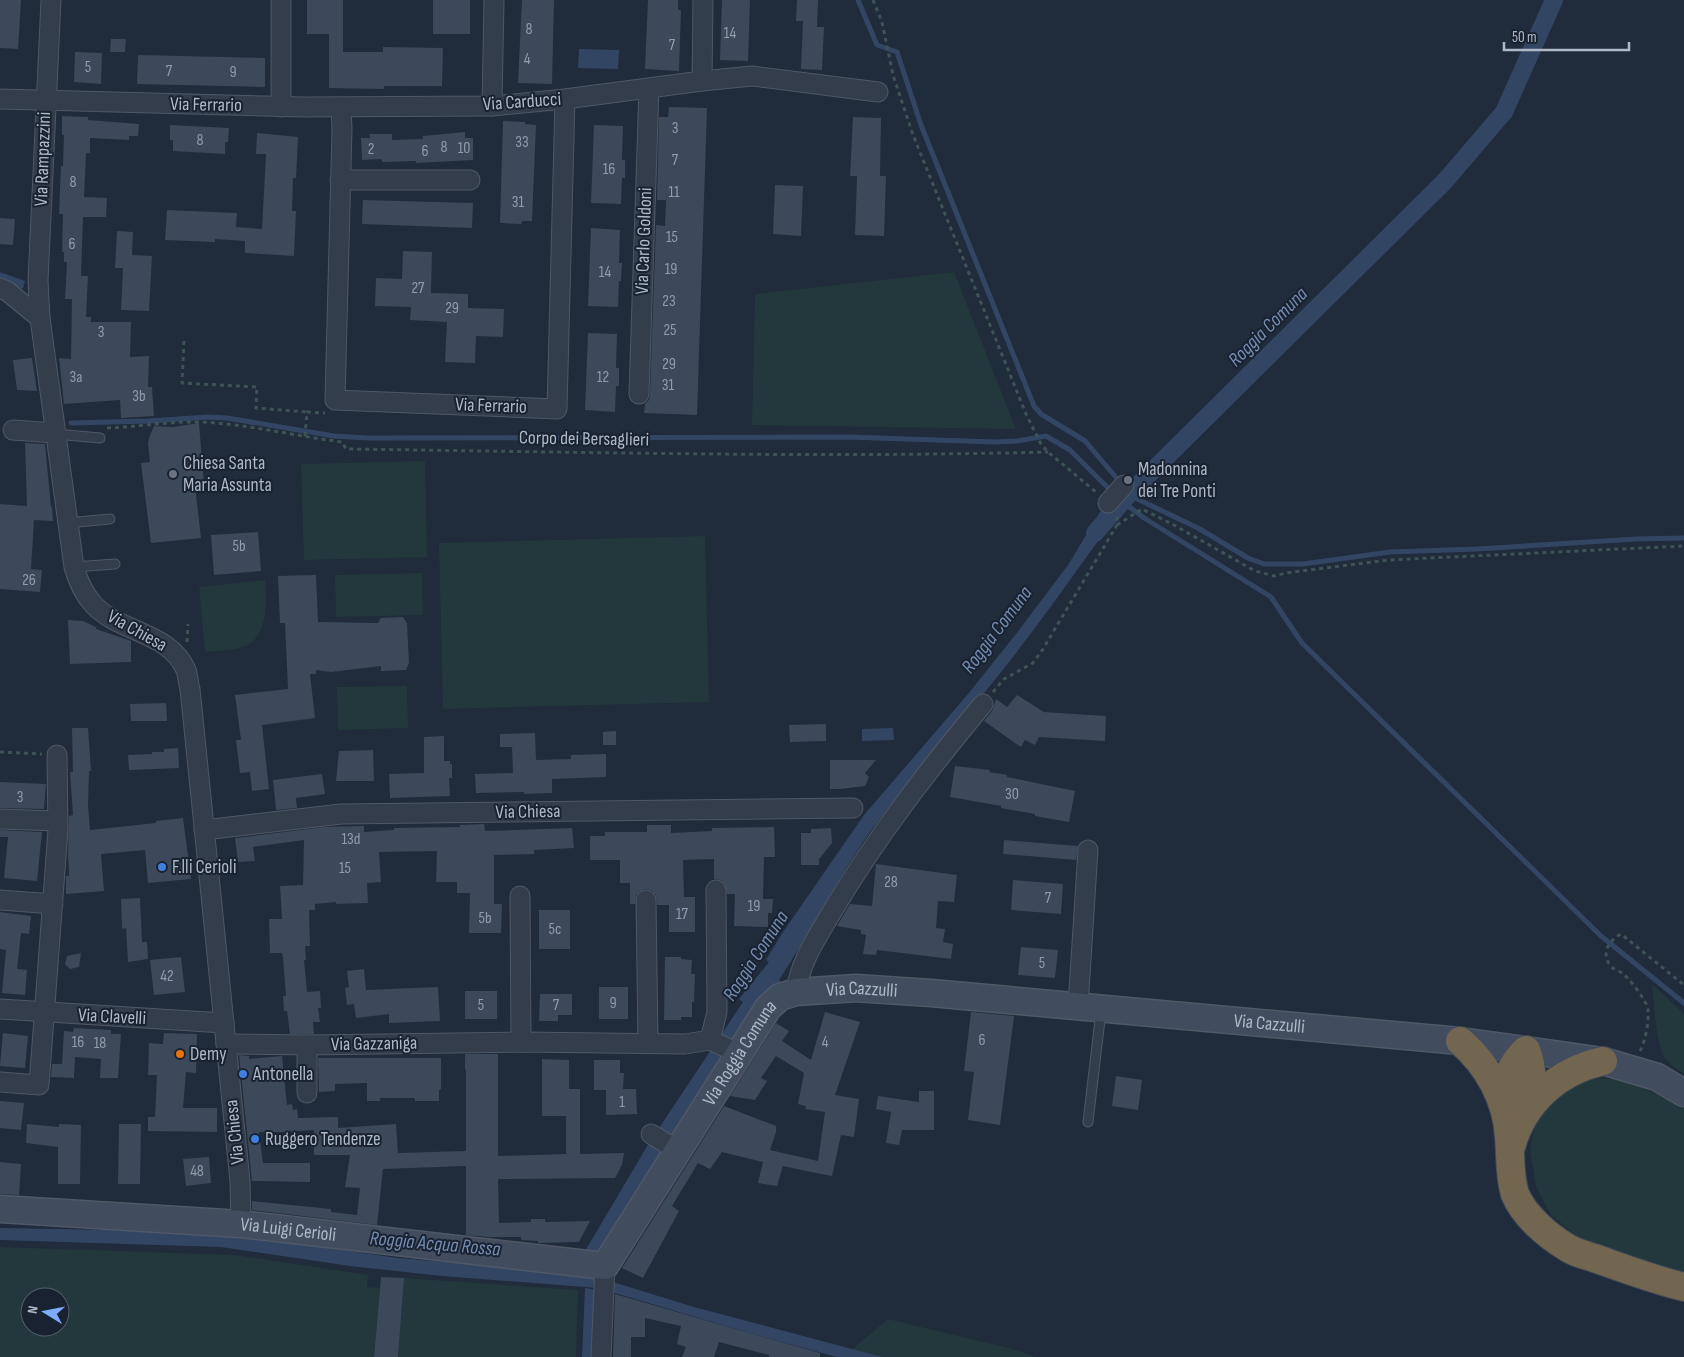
<svg xmlns="http://www.w3.org/2000/svg" width="1684" height="1357" font-family="'Sofia Sans Condensed',sans-serif">
<rect width="100%" height="100%" fill="#202b3b"/>
<!-- green -->
<g fill="#22383c" fill-rule="evenodd">
<polygon points="954,272 1016,429 752,425 755,294"/>
<polygon points="425,461 427,557 304,560 301,464"/>
<polygon points="705,536 709,702 443,709 439,543"/>
<polygon points="422,573 423,615 336,617 335,575"/>
<path d="M265,580C267,602 269,641 240,648C229,651 217,651 205,652L199,587Z"/>
<polygon points="407,686 408,728 338,730 337,687"/>
<path d="M1652,984L1684,1014V1073C1677,1069 1670,1065 1665,1058C1656,1047 1654,1001 1652,984Z"/>
<polygon points="1590,1078 1614,1079 1636,1085 1684,1105 1684,1275 1630,1258 1578,1237 1551,1215 1536,1186 1530,1150 1536,1118 1550,1098"/>
<path d="M0,1247L235,1255L368,1275L367,1287L380,1288L374,1357H0ZM30,1297H60V1327H30Z"/>
<polygon points="404,1278 578,1290 576,1357 398,1357"/>
<polygon points="888,1319 1013,1349 1036,1357 875,1357 850,1351"/>
</g>
<!-- water -->
<g fill="#324664">
<polygon points="579,49 619,50 618,69 578,68"/>
<polygon points="0,272 25,281 23,289 0,279"/>
<path d="M1103,507L1112,518L1111,523C1074,574 1038,626 998,676C957,727 912,775 873,828C838,876 812,930 779,980L781,982L776,987L598,1257L585,1251L649,1143L743,1002L739,999L769,962L766,960L781,935L864,815L968,694L1016,634L1068,565Z"/>
<polygon points="893,728 894,740 862,741 862,729"/>
<polygon points="0,1228 163,1231 256,1238 398,1258 598,1275 616,1283 694,1307 882,1357 837,1357 756,1335 598,1288 442,1276 350,1266 221,1247 0,1240"/>
<polygon points="585,1288 598,1290 595,1357 582,1357"/>
</g>
<g fill="none" stroke-linecap="round" stroke-linejoin="round">
<!-- stream -->
<g stroke="#324664" stroke-width="5">
<polyline points="858,0 877,45 897,52 921,125 1034,406 1041,414 1085,441 1120,482"/>
<polyline points="71,423 149,421 208,417 227,418 334,436 368,438 849,437 995,442 1017,441 1046,436 1070,450 1112,492"/>
<polyline points="1125,489 1133,497 1198,528 1248,558 1264,564 1303,564 1390,552 1477,549 1636,539 1684,538"/>
<polyline points="1118,498 1144,518 1271,597 1302,643 1601,936 1684,1003"/>
</g>
<!-- canal -->
<polyline stroke="#324664" stroke-width="18" points="1095,533 1129,494 1445,181 1504,112 1554,0"/>
</g>
<!-- building -->
<g fill="#3c495b">
<polygon points="0,0 21,0 18,49 0,48"/>
<polygon points="307,0 343,0 343,52 383,52 383,47 443,48 442,86 384,86 384,89 329,88 329,34 307,34"/>
<rect x="433" y="0" width="37" height="34"/>
<polygon points="522,0 554,0 552,84 518,83"/>
<polygon points="648,0 678,0 678,10 681,10 679,71 645,69"/>
<polygon points="722,0 750,0 748,61 720,60"/>
<polygon points="797,0 818,0 817,27 824,27 822,70 801,69 803,21 796,21"/>
<polygon points="111,39 126,39 125,52 110,52"/>
<polygon points="75,52 102,53 101,84 74,82"/>
<polygon points="138,55 265,58 265,87 137,84"/>
<polygon points="669,107 707,108 697,415 644,413 645,404 649,400 650,394 656,225 665,226 666,200 657,200 659,117 668,117"/>
<polygon points="62,116 88,117 88,120 139,124 138,136 129,136 129,140 90,138 90,153 86,153 84,197 107,198 106,217 83,217 81,276 88,276 86,317 91,317 91,322 131,322 130,357 149,356 148,387 152,387 154,416 121,418 120,400 64,404 59,358 71,359 72,299 65,299 67,262 64,262 64,252 62,252 63,214 59,214 61,166 63,166 64,135 62,135"/>
<polygon points="853,117 881,118 880,176 886,176 884,236 855,235 857,176 850,176"/>
<polygon points="503,121 525,122 525,124 536,125 532,221 522,221 521,224 500,223"/>
<polygon points="170,125 229,128 228,142 225,142 225,154 173,151 173,140 170,140"/>
<polygon points="594,125 623,126 622,160 625,160 625,178 622,178 621,204 591,203"/>
<polygon points="465,132 465,138 473,138 473,160 416,163 416,161 382,162 382,159 362,160 361,138 370,138 369,134 392,134 392,140 423,139 423,136"/>
<polygon points="257,133 298,137 296,178 293,178 292,211 296,211 294,256 245,253 245,241 215,239 215,242 165,240 167,210 237,213 236,227 262,229 266,154 256,154"/>
<polygon points="775,185 803,186 801,236 773,234"/>
<polygon points="363,200 473,203 472,228 362,224"/>
<polygon points="0,218 15,219 13,245 0,244"/>
<polygon points="591,228 620,230 619,263 622,263 621,281 619,281 618,307 588,306"/>
<polygon points="117,231 133,232 132,255 152,256 149,311 121,310 123,268 115,268"/>
<polygon points="403,251 432,252 431,293 468,294 468,308 504,309 503,337 476,336 475,363 445,362 447,322 410,320 411,307 375,306 376,278 402,279"/>
<polygon points="588,333 617,334 616,368 619,368 619,386 616,386 615,412 585,410"/>
<polygon points="32,358 37,391 17,390 13,360"/>
<polygon points="199,423 204,485 195,486 201,538 151,543 141,463 150,462 148,444 149,438 154,426 173,427"/>
<polygon points="25,443 45,444 51,507 52,507 53,521 34,520 31,569 42,570 40,592 0,589 0,504 27,506"/>
<polygon points="258,532 261,571 214,575 211,535"/>
<polygon points="316,575 318,622 378,623 381,618 403,617 407,623 409,663 406,670 381,671 381,666 331,672 316,670 316,674 310,674 315,718 262,725 269,789 252,791 250,772 240,773 236,740 241,740 235,695 288,689 285,623 280,623 278,576"/>
<polygon points="68,620 83,621 96,627 96,629 131,641 131,662 70,664"/>
<polygon points="1017,695 1044,712 1106,716 1105,741 1039,737 1035,745 1025,740 1021,747 984,721 992,711 996,699 1007,707"/>
<polygon points="166,703 167,721 131,721 130,704"/>
<polygon points="826,724 826,741 790,742 789,725"/>
<polygon points="72,728 88,728 91,771 89,771 88,805 90,830 156,823 156,821 183,818 191,879 148,883 145,850 101,854 104,891 66,894 66,876 69,876 68,854 69,816 73,815 70,772 73,772"/>
<polygon points="616,731 616,745 603,745 603,732"/>
<polygon points="535,733 536,760 571,759 571,755 606,754 606,777 552,779 552,793 524,794 524,792 476,793 475,774 513,773 512,747 500,747 500,734"/>
<polygon points="444,736 444,761 450,761 450,764 452,764 452,778 449,778 450,796 390,798 389,774 424,773 424,737"/>
<polygon points="178,748 179,768 129,770 128,755 152,754 152,752 164,752 164,749"/>
<polygon points="373,750 374,781 336,781 339,751"/>
<polygon points="830,760 876,760 865,773 869,777 865,786 840,789 830,789"/>
<polygon points="955,766 990,770 989,772 1007,775 1007,777 1075,791 1069,822 1035,816 1035,814 1001,808 1001,806 950,797"/>
<polygon points="322,774 325,794 296,798 297,808 276,810 273,780"/>
<polygon points="0,782 46,784 44,809 0,808"/>
<polygon points="484,824 485,831 572,828 574,848 534,850 534,854 494,855 494,904 502,904 501,933 469,933 470,893 457,893 457,882 436,882 437,851 379,852 381,882 367,883 368,903 336,904 336,902 315,904 315,910 309,910 310,946 305,946 306,960 304,960 307,992 320,991 321,1008 318,1008 320,1022 313,1022 314,1034 290,1034 287,1011 284,1011 283,996 286,996 283,958 282,953 270,953 269,919 282,919 280,886 303,885 304,840 253,847 255,861 238,862 235,838 324,827 364,826 364,832 394,830 394,828 460,827 460,825"/>
<polygon points="647,825 671,825 671,833 712,831 712,828 774,827 775,857 764,857 763,899 773,899 772,913 768,913 768,927 734,926 735,894 727,894 725,884 721,880 714,879 714,859 683,860 684,897 695,897 695,932 669,932 669,905 657,905 656,895 651,890 645,889 640,891 636,895 635,904 630,904 630,883 620,883 620,860 590,860 590,836 605,836 605,832 647,832"/>
<polygon points="831,828 832,843 819,859 819,865 801,865 801,833 811,833 811,829"/>
<polygon points="0,830 42,832 37,881 4,878 8,837 0,837"/>
<polygon points="1004,840 1078,846 1076,860 1003,854"/>
<polygon points="876,864 957,875 954,902 938,901 936,928 945,929 943,942 953,944 951,959 877,950 876,955 863,954 866,935 861,934 861,930 837,926 850,904 872,906"/>
<polygon points="1013,880 1063,884 1061,914 1011,910"/>
<polygon points="140,898 142,942 147,942 148,959 128,962 126,928 122,929 121,899"/>
<rect x="539" y="910" width="31" height="39"/>
<polygon points="0,912 31,916 29,934 21,933 17,969 27,970 25,995 2,993 6,950 0,949"/>
<polygon points="1021,947 1058,950 1055,978 1018,975"/>
<polygon points="81,953 79,967 70,969 65,964 67,956"/>
<polygon points="181,957 185,992 154,995 150,960"/>
<polygon points="665,957 681,957 681,959 692,960 691,974 695,974 694,1002 692,1002 692,1017 681,1017 681,1020 664,1020"/>
<polygon points="364,969 366,990 438,987 440,1021 389,1023 389,1014 356,1018 354,1004 347,1005 345,988 349,987 347,971"/>
<rect x="599" y="987" width="29" height="32"/>
<rect x="465" y="991" width="32" height="28"/>
<polygon points="540,994 572,994 572,1015 558,1015 558,1021 539,1021"/>
<polygon points="825,1012 860,1022 835,1095 859,1099 854,1137 841,1135 832,1176 816,1173 817,1168 816,1173 783,1166 777,1186 758,1183 763,1162 722,1152 710,1169 698,1163 672,1206 679,1211 643,1278 622,1268 724,1106 776,1126 776,1132 770,1150 818,1161 825,1112 805,1109 806,1106 798,1104 804,1073 776,1056 761,1078 767,1081 755,1100 730,1096 776,1023 789,1031 782,1041 811,1060"/>
<polygon points="971,1012 1014,1016 1000,1125 968,1120 974,1072 964,1071"/>
<polygon points="74,1028 111,1030 111,1034 121,1034 118,1078 100,1078 101,1059 75,1057 74,1078 51,1077 52,1064 62,1064 64,1031 73,1032"/>
<polygon points="3,1033 28,1036 25,1068 0,1066"/>
<polygon points="164,1033 197,1034 196,1073 186,1072 183,1108 217,1108 217,1132 148,1131 148,1117 155,1117 157,1075 148,1075 149,1043 163,1044"/>
<polygon points="465,1054 498,1054 498,1156 566,1154 566,1116 542,1116 542,1059 569,1060 569,1089 580,1089 580,1154 624,1153 622,1165 615,1178 498,1179 499,1223 531,1222 531,1219 545,1219 545,1222 590,1221 579,1242 538,1243 538,1241 521,1240 521,1237 489,1237 466,1235 466,1166 383,1169 377,1225 252,1210 252,1201 331,1209 331,1212 357,1215 360,1188 345,1187 350,1155 314,1155 314,1130 282,1132 259,1132 263,1163 310,1163 310,1182 252,1181 239,1055 249,1056 249,1059 282,1056 287,1105 292,1104 293,1110 297,1109 298,1118 338,1117 338,1128 396,1124 398,1153 466,1151 466,1070 465,1070"/>
<polygon points="318,1058 441,1058 441,1089 439,1090 439,1101 415,1101 415,1098 380,1098 380,1101 367,1101 367,1083 335,1084 335,1091 319,1092"/>
<polygon points="594,1060 620,1060 620,1073 624,1073 623,1089 636,1089 637,1114 606,1115 606,1090 594,1090"/>
<polygon points="1116,1076 1142,1080 1138,1110 1112,1106"/>
<polygon points="919,1091 934,1091 934,1130 902,1130 899,1145 886,1143 891,1112 876,1109 878,1096 919,1102"/>
<polygon points="0,1101 24,1103 21,1130 0,1128"/>
<polygon points="27,1124 59,1127 59,1124 81,1125 80,1184 58,1184 58,1147 26,1143"/>
<polygon points="119,1124 141,1124 140,1184 118,1184"/>
<polygon points="209,1157 211,1183 186,1186 183,1159"/>
<polygon points="0,1162 21,1164 19,1195 0,1194"/>
<polygon points="381,1277 404,1278 398,1357 374,1357"/>
<polygon points="615,1294 756,1335 820,1353 820,1357 769,1357 769,1355 719,1342 714,1357 682,1357 686,1347 677,1344 681,1326 645,1318 645,1337 631,1337 631,1357 613,1357"/>
</g>
<g fill="none" stroke-linecap="round" stroke-linejoin="round">
<defs>
<g id="lane">
<polyline points="55,434 100,438"/>
<polyline points="67,523 110,519"/>
<polyline points="74,567 115,564"/>
<polyline points="1088,1122 1101,1011"/>
</g>
<g id="street">
<path d="M51,0L38,281L40,318L74,567C78,581 83,593 93,604C119,633 169,631 186,670C188,675 188,683 190,689L240,1181L241,1224"/>
<polyline points="281,0 281,107"/>
<polyline points="702,81 752,76 878,92"/>
<polyline points="0,99 304,107 492,106 565,99 702,81 703,0"/>
<polyline points="492,106 494,0"/>
<polyline points="341,108 342,129 335,400 557,409 565,99"/>
<polyline points="340,180 470,180"/>
<polyline points="0,288 7,291 40,318"/>
<polyline points="639,394 649,88"/>
<polyline points="13,430 55,433"/>
<polyline points="1108,503 1124,485"/>
<polyline points="0,819 57,821"/>
<polyline points="204,830 341,814 853,808"/>
<polyline points="520,896 521,1042"/>
<polyline points="0,900 53,904"/>
<polyline points="646,900 648,1043"/>
<path d="M796,992C800,961 818,936 833,910C877,836 929,769 983,704"/>
<polyline points="1078,1006 1088,850"/>
<polyline points="0,1009 224,1023"/>
<polyline points="710,1040 717,1012 716,890"/>
<polyline points="226,1044 307,1045 521,1042 685,1044 710,1040 738,1053"/>
<polyline points="307,1045 307,1093"/>
<polyline points="0,1082 39,1085 58,830 57,755"/>
<polyline points="651,1134 677,1150"/>
<polyline points="601,1357 605,1266"/>
</g>
<g id="secondary">
<path id="s1" d="M0,1209L241,1224L605,1266L768,1008L780,997L796,992L856,988L931,993L1460,1041L1603,1061L1657,1077L1684,1093"/>
</g>
<g id="highway">
<path d="M1460,1041C1488,1065 1507,1100 1509,1137C1511,1157 1509,1175 1515,1194C1524,1216 1548,1236 1568,1248C1577,1254 1590,1256 1600,1260C1628,1270 1655,1280 1684,1287"/>
<path d="M1505,1110C1503,1087 1509,1066 1526,1050C1534,1071 1533,1091 1526,1112"/>
<path d="M1511,1147C1523,1102 1558,1071 1603,1061"/>
</g>
</defs>
<!-- lane casing -->
<use href="#lane" stroke="#4f5866" stroke-width="11"/>
<!-- street casing -->
<use href="#street" stroke="#4f5866" stroke-width="21"/>
<!-- secondary casing -->
<use href="#secondary" stroke="#4f5866" stroke-width="29"/>
<!-- highway casing -->
<use href="#highway" stroke="#3f4856" stroke-width="30"/>
<!-- path -->
<g stroke="#3d5456" stroke-width="3" stroke-dasharray="4 4" stroke-linecap="butt">
<polyline points="873,0 882,22 893,75 913,135 1026,414 1041,444 1048,452 1096,492"/>
<polyline points="184,341 182,383 257,387 256,408 307,412"/>
<path d="M107,428C138,427 169,421 200,422C248,424 295,436 342,442L346,449C580,452 814,458 1048,452"/>
<polyline points="305,436 307,412 325,413"/>
<polyline points="1117,525 1142,509 1174,525 1255,571 1274,576 1286,573 1388,560 1684,546"/>
<polyline points="187,642 188,624"/>
<polyline points="993,692 1004,679 1033,663 1043,649 1117,525 1117,515"/>
<polyline points="0,752 42,754"/>
<path d="M1640,1051C1646,1040 1649,1021 1648,1009C1646,1000 1630,979 1623,974C1619,970 1613,970 1610,965C1601,953 1609,940 1621,934L1684,985"/>
</g>
<!-- lane -->
<use href="#lane" stroke="#343d4b" stroke-width="9"/>
<!-- street -->
<use href="#street" stroke="#343d4b" stroke-width="19"/>
<!-- secondary -->
<use href="#secondary" stroke="#424c5f" stroke-width="26"/>
<!-- highway -->
<use href="#highway" stroke="#726650" stroke-width="28"/>
</g>
<!-- markers -->
<g fill="#6b7280" stroke="#192230" stroke-width="2">
<circle cx="173" cy="474" r="5"/>
<circle cx="1128" cy="480" r="5"/>
</g>
<g fill="#3f7fe0" stroke="#192230" stroke-width="2">
<circle cx="162" cy="867" r="5"/>
<circle cx="243" cy="1074" r="5"/>
<circle cx="255" cy="1139" r="5"/>
</g>
<circle fill="#e8710a" stroke="#192230" stroke-width="2" cx="180" cy="1054" r="5"/>
<g text-anchor="middle" dominant-baseline="central" stroke-width="4" stroke-linejoin="round" paint-order="stroke">
<!-- number labels -->
<g font-size="16" fill="#929cac">
<text x="529" y="29">8</text>
<text x="730" y="33">14</text>
<text x="672" y="45">7</text>
<text x="527" y="59">4</text>
<text x="88" y="67">5</text>
<text x="169" y="71">7</text>
<text x="233" y="72">9</text>
<text x="675" y="128">3</text>
<text x="200" y="140">8</text>
<text x="522" y="142">33</text>
<text x="444" y="147">8</text>
<text x="464" y="148">10</text>
<text x="371" y="149">2</text>
<text x="425" y="151">6</text>
<text x="675" y="160">7</text>
<text x="609" y="169">16</text>
<text x="73" y="182">8</text>
<text x="674" y="192">11</text>
<text x="518" y="202">31</text>
<text x="672" y="237">15</text>
<text x="72" y="244">6</text>
<text x="671" y="269">19</text>
<text x="605" y="272">14</text>
<text x="418" y="288">27</text>
<text x="669" y="301">23</text>
<text x="452" y="308">29</text>
<text x="670" y="330">25</text>
<text x="101" y="332">3</text>
<text x="669" y="364">29</text>
<text x="76" y="377">3a</text>
<text x="603" y="377">12</text>
<text x="668" y="385">31</text>
<text x="139" y="396">3b</text>
<text x="239" y="546">5b</text>
<text x="29" y="580">26</text>
<text x="1012" y="794">30</text>
<text x="20" y="797">3</text>
<text x="351" y="839">13d</text>
<text x="345" y="868">15</text>
<text x="891" y="882">28</text>
<text x="1048" y="898">7</text>
<text x="754" y="906">19</text>
<text x="682" y="914">17</text>
<text x="485" y="918">5b</text>
<text x="555" y="929">5c</text>
<text x="1042" y="963">5</text>
<text x="167" y="976">42</text>
<text x="613" y="1003">9</text>
<text x="481" y="1005">5</text>
<text x="556" y="1005">7</text>
<text x="982" y="1040">6</text>
<text x="78" y="1042">16</text>
<text x="825" y="1042">4</text>
<text x="100" y="1043">18</text>
<text x="622" y="1102">1</text>
<text x="197" y="1171">48</text>
</g>
<!-- street labels -->
<g font-size="19" fill="#afb8c7" stroke="#192230">
<text transform="translate(522 102) rotate(-4)">Via Carducci</text>
<text transform="translate(206 105) rotate(1)">Via Ferrario</text>
<text transform="translate(43 159) rotate(-88)">Via Rampazzini</text>
<text transform="translate(644 241) rotate(-88)">Via Carlo Goldoni</text>
<text transform="translate(491 406) rotate(2)">Via Ferrario</text>
<text transform="translate(584 439) rotate(1)">Corpo dei Bersaglieri</text>
<text transform="translate(137 631) rotate(29)">Via Chiesa</text>
<text transform="translate(528 812) rotate(-1)">Via Chiesa</text>
<text stroke="none"><textPath href="#s1" startOffset="1012">Via Cazzulli</textPath></text>
<text transform="translate(112 1017) rotate(3)">Via Clavelli</text>
<text stroke="none"><textPath href="#s1" startOffset="1421">Via Cazzulli</textPath></text>
<text transform="translate(374 1044) rotate(-1)">Via Gazzaniga</text>
<text stroke="none"><textPath href="#s1" startOffset="860">Via Roggia Comuna</textPath></text>
<text transform="translate(235 1132) rotate(-96)">Via Chiesa</text>
<text stroke="none"><textPath href="#s1" startOffset="289">Via Luigi Cerioli</textPath></text>
</g>
<!-- poi labels -->
<g font-size="19" fill="#afb8c7" stroke="#192230" text-anchor="start">
<text x="183" y="463">Chiesa Santa<tspan x="183" dy="22">Maria Assunta</tspan></text>
<text x="1138" y="469">Madonnina<tspan x="1138" dy="22">dei Tre Ponti</tspan></text>
<text x="172" y="867">F.lli Cerioli</text>
<text x="190" y="1054">Demy</text>
<text x="253" y="1074">Antonella</text>
<text x="265" y="1139">Ruggero Tendenze</text>
</g>
<!-- water labels -->
<g font-size="20" font-style="italic" fill="#748db2" stroke="#192230">
<text transform="translate(1268 327) rotate(-45)">Roggia Comuna</text>
<text transform="translate(997 630) rotate(-53)">Roggia Comuna</text>
<text transform="translate(756 956) rotate(-57)">Roggia Comuna</text>
<text transform="translate(435 1244) rotate(5)">Roggia Acqua Rossa</text>
</g>
</g>
<!-- north arrow -->
<g transform="translate(45 1312) rotate(280)"><circle r="24" fill="#192230" stroke="#555e6c"/>
<path d="M0-4L9 19L0 12L-9 19Z" fill="#7dabff"/>
<text y="-8" font-size="14" font-weight="bold" text-anchor="middle" fill="#afb8c7">N</text>
</g>
<!-- scale -->
<path d="M1504 42v8h125v-8" fill="none" stroke="#afb8c7" stroke-width="2.5"/>
<text x="1512" y="42" font-size="15" fill="#afb8c7" stroke="#192230" stroke-width="4" paint-order="stroke">50 m</text>
</svg>
